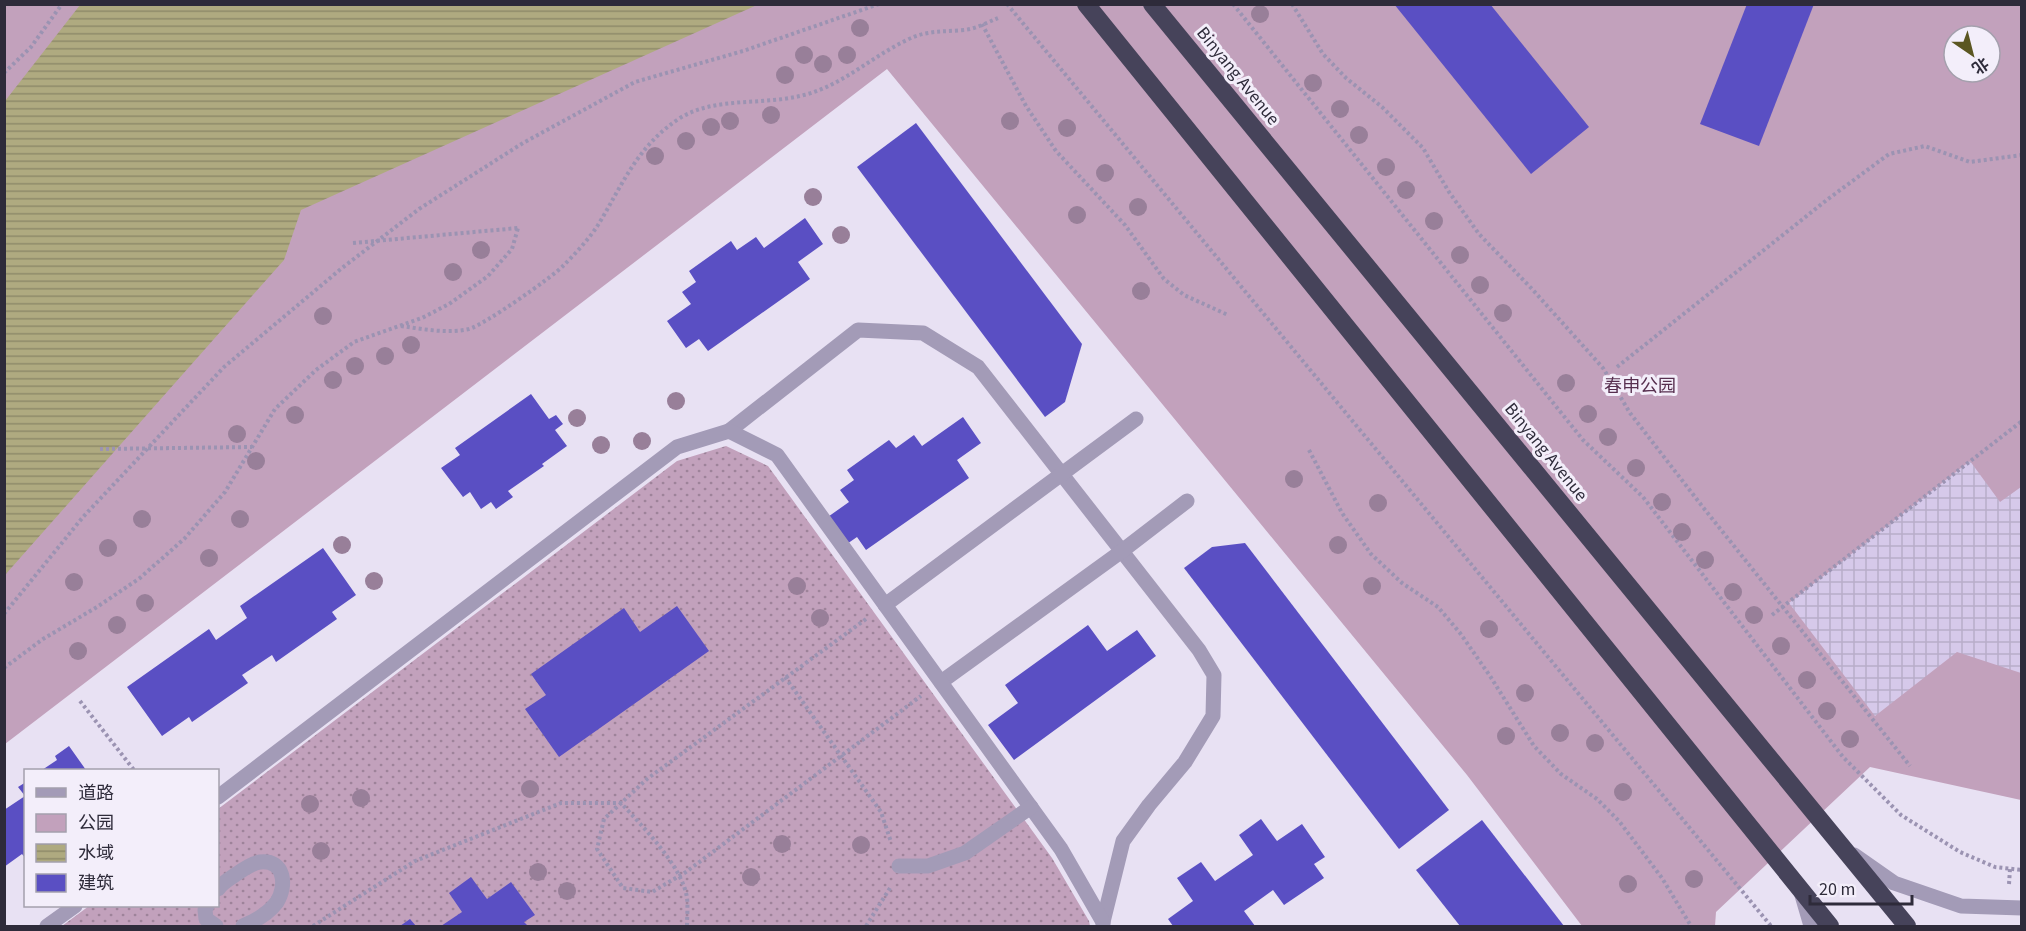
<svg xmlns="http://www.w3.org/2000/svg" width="2026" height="931" font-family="'Source Sans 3','Noto Sans SC',sans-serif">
<defs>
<pattern id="grass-dots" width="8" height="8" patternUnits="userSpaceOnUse" patternTransform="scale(1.5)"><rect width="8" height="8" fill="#c2a1bc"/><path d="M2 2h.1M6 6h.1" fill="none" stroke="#9e839a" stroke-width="1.8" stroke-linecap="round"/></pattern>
<pattern id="plaza-grid" width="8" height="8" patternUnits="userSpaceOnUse" patternTransform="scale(1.5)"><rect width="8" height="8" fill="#d6c9ea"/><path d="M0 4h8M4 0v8" fill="none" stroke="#b8adc9"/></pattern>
<pattern id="water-rules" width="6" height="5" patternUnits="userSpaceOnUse" patternTransform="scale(1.5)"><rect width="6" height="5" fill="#afaa80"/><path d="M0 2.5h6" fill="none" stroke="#8f8b6a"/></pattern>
</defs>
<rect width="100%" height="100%" fill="#e8e1f3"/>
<!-- grass -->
<polygon fill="url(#grass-dots)" points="726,446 768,466 1052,858 1089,921 1090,926 62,926 89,906 218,906 218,809 677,461"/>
<!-- park -->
<path fill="#c2a1bc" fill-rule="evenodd" d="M5,5H2021V800L1870,767L1716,912L1715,926H1582L1467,775L887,69L5,744ZM1954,36H1990V72H1954Z"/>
<!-- plaza -->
<polygon fill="url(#plaza-grid)" points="1970,461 2000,502 2021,487 2021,673 1957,652 1875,716 1789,603"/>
<!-- water -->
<polygon fill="url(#water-rules)" points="80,5 81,4 757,5 301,210 284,260 5,575 5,101"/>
<!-- building -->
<g fill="#5a4fc3">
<polygon points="1394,4 1490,4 1589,127 1531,174"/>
<polygon points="1747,4 1814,4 1759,146 1700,124"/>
<polygon points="916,123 1082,344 1065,402 1045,417 857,167"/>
<polygon points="805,218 823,244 798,262 810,279 708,351 699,339 686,348 667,321 691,304 682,292 696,282 689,271 731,241 737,250 756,237 764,248"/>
<polygon points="531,394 549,419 556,415 563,424 555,430 567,446 542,464 544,466 508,491 513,497 496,509 491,502 481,509 470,492 463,497 441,468 460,455 455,448"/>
<polygon points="963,417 981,443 957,460 969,478 866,550 857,537 844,546 825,519 849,502 840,490 854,480 847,470 889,440 896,448 914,435 922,446"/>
<polygon points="1245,543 1449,810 1399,849 1184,568 1212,547"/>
<polygon points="323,548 356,595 332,612 337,619 276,662 272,655 242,675 248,683 192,722 189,717 162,736 127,687 209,629 216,640 247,618 240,606"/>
<polygon points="677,606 709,651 559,757 525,709 546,695 531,674 624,608 640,632"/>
<polygon points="1088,625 1107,651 1137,630 1156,656 1014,760 988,725 1018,703 1005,685"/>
<polygon points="69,746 86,770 42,770 57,760 55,756"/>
<polygon points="26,782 26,859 22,854 4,867 4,810 25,796 18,787"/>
<polygon points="1261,819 1277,841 1302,824 1325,857 1314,864 1324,878 1284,905 1273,890 1244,911 1255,926 1173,926 1168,919 1193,901 1177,878 1201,862 1215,881 1253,855 1239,835"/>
<polygon points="1482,820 1564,926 1460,926 1416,870"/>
<polygon points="471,877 487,899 511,882 535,915 524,922 528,926 441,926 462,912 449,893"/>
<polygon points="410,919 416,926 400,926"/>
</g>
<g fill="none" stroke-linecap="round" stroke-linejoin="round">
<!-- path -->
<g stroke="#9b93b2" stroke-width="4" stroke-dasharray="3 3" stroke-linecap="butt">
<polyline points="1007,4 1771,926"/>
<polyline points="1233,4 1583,440 1643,497 1843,757 1901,815 1960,852 1995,867 2022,870"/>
<polyline points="1292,4 1323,54 1346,78 1382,107 1423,148 1449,192 1479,234 1532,289 1603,368 1630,413 1702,506 1910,766"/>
<polyline points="982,24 1026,106 1056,151 1125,225 1164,279 1184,295 1228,315"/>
<polyline points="4,73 31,47 62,4"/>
<path d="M401,326C423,329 447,334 469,329C484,325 551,278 563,266C575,254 589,239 598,225C623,184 637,146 680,118C716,96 763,106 804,95C843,85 871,57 907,40C926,30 944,32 964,30C976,29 988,22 998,18"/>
<polyline points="1617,367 1828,199 1889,154 1925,146 1970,162 2022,155"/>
<polyline points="1309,450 1342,513 1371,554 1402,583 1438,607 1460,633 1490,676 1534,746 1561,774 1597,799 1619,821 1662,878 1691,926"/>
<polyline points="4,614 83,517 224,367 342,268 419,209 523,143 635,82 743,51 879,4"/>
<polyline points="1772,615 2022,421"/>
<polyline points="866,619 647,779 604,819 597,849 623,888 652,892 686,872 921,696"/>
<polyline points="4,668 43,639 97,607 140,578 185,538 225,492 275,409 316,370 354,342 422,318 449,304 488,276 512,249 518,228"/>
<polyline points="785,677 881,812 891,842"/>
<polyline points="80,701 134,770"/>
<polyline points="2009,884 2010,869"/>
<path d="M313,926L415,861L561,803H621C642,826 683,867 687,898C688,907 687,917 687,926"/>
<polyline points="866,926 890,888"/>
</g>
<!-- minor -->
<g stroke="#a39bb7" stroke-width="15">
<polyline points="729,431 858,330 923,333 978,367 1199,650 1214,675 1213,716 1185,762 1149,805 1123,841 1103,922"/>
<polyline points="885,605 1136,419"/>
<polyline points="941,682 1122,551 1187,501"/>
<polyline points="218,797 677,447 729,431 777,455 1061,849 1103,922 1103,926"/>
<polyline points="1854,855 1894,883 1961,906 2022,908"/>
<polyline points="899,866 928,866 965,853 1031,807"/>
<path d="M218,889C222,883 229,879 235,875C242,870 252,863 260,862C285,859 287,886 277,902C269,913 255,921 243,926"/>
<polyline points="1801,892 1811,926"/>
<polyline points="207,906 205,910 206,919 216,926"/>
<polyline points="47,926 75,906"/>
</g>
<!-- highway -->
<g stroke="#46435a" stroke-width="18">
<polyline points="1086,4 1830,926"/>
<polyline points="1152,4 1907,926"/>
</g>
<!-- path-bridge -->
<g stroke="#9b93b2" stroke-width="4" stroke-dasharray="3 3" stroke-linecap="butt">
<polyline points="353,243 518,228"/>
<polyline points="100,449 252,447"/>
</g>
</g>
<!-- trees -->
<g fill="#987f99">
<circle cx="1260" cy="14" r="9"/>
<circle cx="860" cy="28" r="9"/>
<circle cx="804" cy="55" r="9"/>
<circle cx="847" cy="55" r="9"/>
<circle cx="823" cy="64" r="9"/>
<circle cx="785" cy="75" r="9"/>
<circle cx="1313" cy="83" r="9"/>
<circle cx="1340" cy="109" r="9"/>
<circle cx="771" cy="115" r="9"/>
<circle cx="730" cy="121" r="9"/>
<circle cx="1010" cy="121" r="9"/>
<circle cx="711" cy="127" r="9"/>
<circle cx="1067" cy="128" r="9"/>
<circle cx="1359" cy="135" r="9"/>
<circle cx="686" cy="141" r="9"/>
<circle cx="655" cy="156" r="9"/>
<circle cx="1386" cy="167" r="9"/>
<circle cx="1105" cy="173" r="9"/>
<circle cx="1406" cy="190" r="9"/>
<circle cx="813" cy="197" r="9"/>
<circle cx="1138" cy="207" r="9"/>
<circle cx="1077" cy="215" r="9"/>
<circle cx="1434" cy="221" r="9"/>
<circle cx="841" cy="235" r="9"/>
<circle cx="481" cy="250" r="9"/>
<circle cx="1460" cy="255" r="9"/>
<circle cx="453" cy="272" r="9"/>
<circle cx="1480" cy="285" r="9"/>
<circle cx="1141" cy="291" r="9"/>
<circle cx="1503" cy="313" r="9"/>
<circle cx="323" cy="316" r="9"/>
<circle cx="411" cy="345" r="9"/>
<circle cx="385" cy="356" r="9"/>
<circle cx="355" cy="366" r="9"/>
<circle cx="333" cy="380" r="9"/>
<circle cx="1566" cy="383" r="9"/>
<circle cx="676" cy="401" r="9"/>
<circle cx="1588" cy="414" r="9"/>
<circle cx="295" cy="415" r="9"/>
<circle cx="577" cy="418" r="9"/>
<circle cx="237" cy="434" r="9"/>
<circle cx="1608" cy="437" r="9"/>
<circle cx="642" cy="441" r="9"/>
<circle cx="601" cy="445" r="9"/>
<circle cx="256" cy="461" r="9"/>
<circle cx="1636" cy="468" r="9"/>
<circle cx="1294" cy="479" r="9"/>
<circle cx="1662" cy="502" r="9"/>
<circle cx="1378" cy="503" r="9"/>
<circle cx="142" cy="519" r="9"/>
<circle cx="240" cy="519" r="9"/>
<circle cx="1682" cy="532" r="9"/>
<circle cx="342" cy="545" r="9"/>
<circle cx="1338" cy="545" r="9"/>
<circle cx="108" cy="548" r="9"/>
<circle cx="209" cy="558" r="9"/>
<circle cx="1705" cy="560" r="9"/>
<circle cx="374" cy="581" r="9"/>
<circle cx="74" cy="582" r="9"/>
<circle cx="797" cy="586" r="9"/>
<circle cx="1372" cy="586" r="9"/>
<circle cx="1733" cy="592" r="9"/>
<circle cx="145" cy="603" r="9"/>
<circle cx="1754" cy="615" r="9"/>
<circle cx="820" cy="618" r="9"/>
<circle cx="117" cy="625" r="9"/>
<circle cx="1489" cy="629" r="9"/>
<circle cx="1781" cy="646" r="9"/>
<circle cx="78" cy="651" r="9"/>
<circle cx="1807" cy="680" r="9"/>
<circle cx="1525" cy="693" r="9"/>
<circle cx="1827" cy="711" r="9"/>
<circle cx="1560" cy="733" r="9"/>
<circle cx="1506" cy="736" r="9"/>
<circle cx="1850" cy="739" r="9"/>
<circle cx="1595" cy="743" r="9"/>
<circle cx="530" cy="789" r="9"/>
<circle cx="1623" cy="792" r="9"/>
<circle cx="361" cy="798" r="9"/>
<circle cx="310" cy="804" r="9"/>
<circle cx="782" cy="844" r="9"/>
<circle cx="861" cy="845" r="9"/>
<circle cx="321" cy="851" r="9"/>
<circle cx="538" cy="872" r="9"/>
<circle cx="751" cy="877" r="9"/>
<circle cx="1694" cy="879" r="9"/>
<circle cx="1628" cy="884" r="9"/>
<circle cx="567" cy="891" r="9"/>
</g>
<g text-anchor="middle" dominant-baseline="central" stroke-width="6" stroke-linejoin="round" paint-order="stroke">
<!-- street labels -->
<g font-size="18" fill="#2e2b3a" stroke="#f3eefa">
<text transform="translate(1238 76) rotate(51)">Binyang Avenue</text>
<text transform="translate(1546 452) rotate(51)">Binyang Avenue</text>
</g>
<!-- park labels -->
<g font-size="18" fill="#572f4f" stroke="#f3eefa">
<text x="1640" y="386">春申公园</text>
</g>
</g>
<!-- border -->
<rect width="2026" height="931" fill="none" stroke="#2e2b3a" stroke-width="12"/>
<!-- legend -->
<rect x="24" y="769" width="195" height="138" fill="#f3eefa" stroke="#a4a0ad" stroke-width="1.5"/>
<rect x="36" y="788" width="30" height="9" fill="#a39bb7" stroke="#a4a0ad" stroke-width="1.5"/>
<text x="78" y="799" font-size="18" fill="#2e2b3a">道路</text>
<rect x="36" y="814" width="30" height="18" fill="#c2a1bc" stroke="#a4a0ad" stroke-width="1.5"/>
<text x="78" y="829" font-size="18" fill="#2e2b3a">公园</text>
<rect x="36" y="844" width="30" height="18" fill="url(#water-rules)" stroke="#a4a0ad" stroke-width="1.5"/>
<text x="78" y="859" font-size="18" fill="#2e2b3a">水域</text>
<rect x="36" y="874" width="30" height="18" fill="#5a4fc3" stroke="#a4a0ad" stroke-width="1.5"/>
<text x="78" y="889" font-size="18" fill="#2e2b3a">建筑</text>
<!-- north arrow -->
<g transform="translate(1972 54) rotate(145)"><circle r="28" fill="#f3eefa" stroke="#a4a0ad" stroke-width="1.5"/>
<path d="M0-4.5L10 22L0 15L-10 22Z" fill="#5b5621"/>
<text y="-9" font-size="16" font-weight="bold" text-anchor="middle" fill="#2e2b3a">北</text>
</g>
<!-- scale -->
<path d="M1810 895v9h102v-9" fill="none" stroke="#2e2b3a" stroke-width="3"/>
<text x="1819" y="895" font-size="18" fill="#2e2b3a" stroke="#f3eefa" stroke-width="4.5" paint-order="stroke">20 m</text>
</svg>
